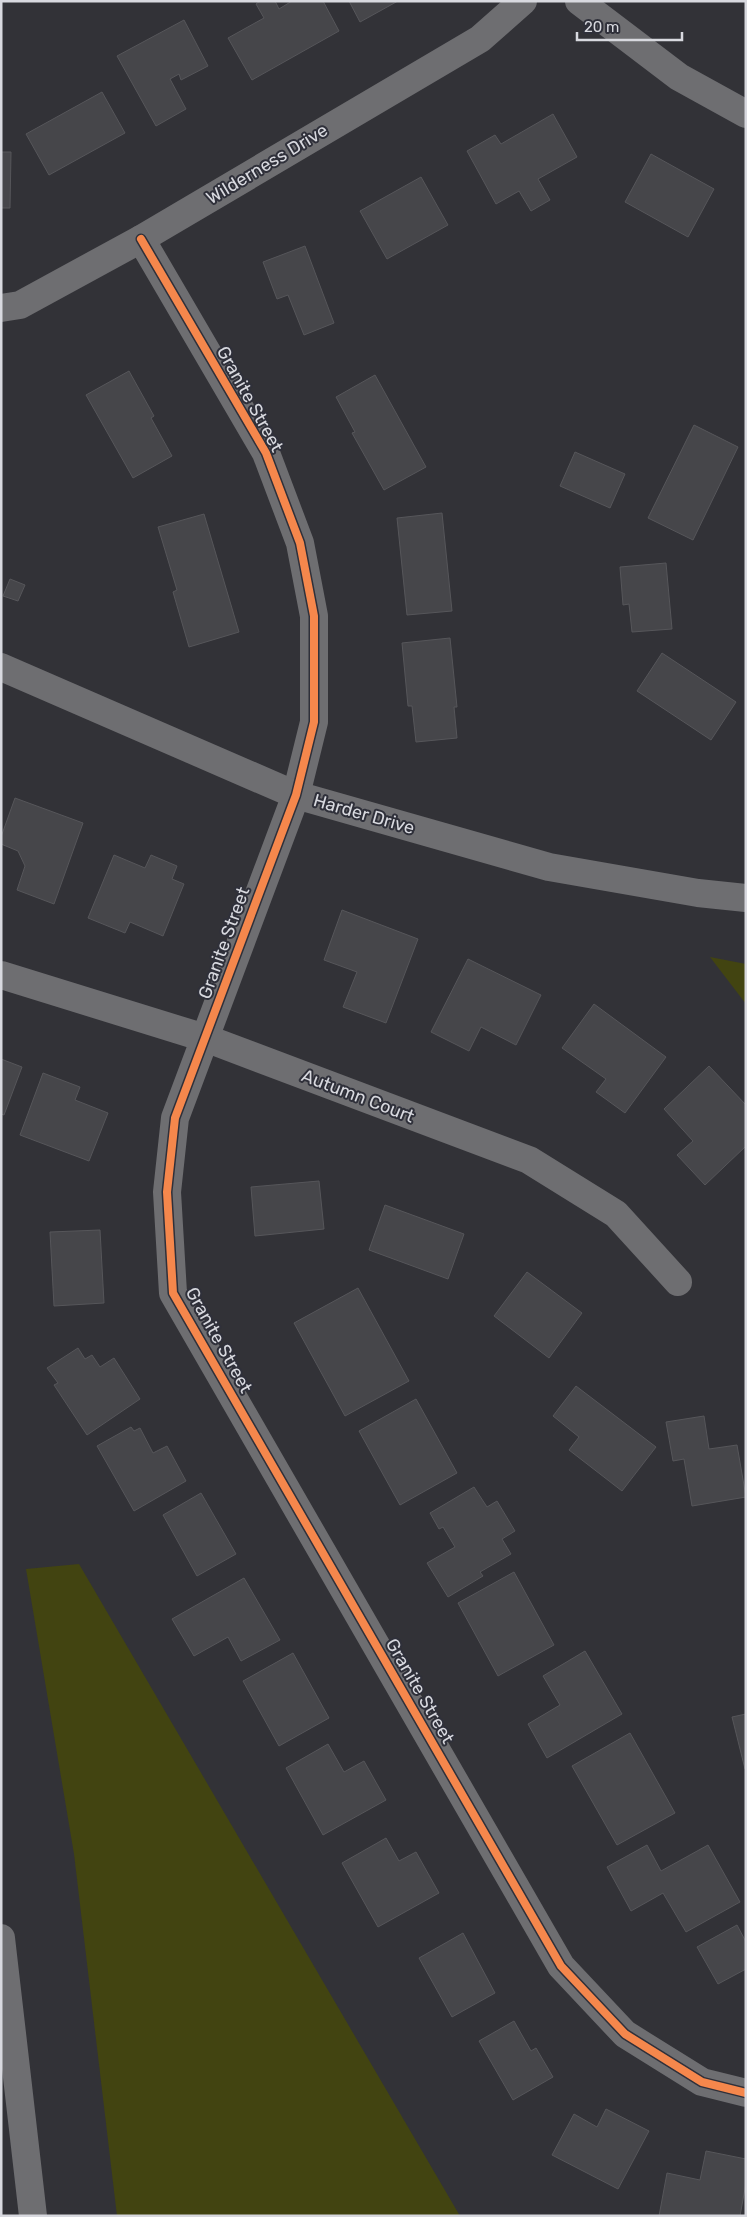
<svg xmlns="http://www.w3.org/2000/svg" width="747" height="2217" font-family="Rubik,sans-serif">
<rect width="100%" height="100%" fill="#323237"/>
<!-- green -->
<g fill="#424411">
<polygon points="710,957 746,964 746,1004"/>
<polygon points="79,1564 460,2216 117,2216 74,1854 26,1569"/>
</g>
<!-- building -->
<g fill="#46464a" stroke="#56565a">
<polygon points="260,1 275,1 279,9 292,1 323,1 339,31 252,80 228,38 264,18 256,4"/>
<polygon points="349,1 398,1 360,22"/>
<polygon points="184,20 208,66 181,80 179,74 170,79 186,109 156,126 117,56"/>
<polygon points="102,92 125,133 49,175 26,134"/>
<polygon points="553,114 577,157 538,179 550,200 531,211 519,191 496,204 467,151 495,135 501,144"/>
<polygon points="1,152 11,152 10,208 1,208"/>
<polygon points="651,154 714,189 688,237 625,202"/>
<polygon points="421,177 448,225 387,259 360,211"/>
<polygon points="305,246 334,323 304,335 288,295 277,299 263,262"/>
<polygon points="129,371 154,416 151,418 172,456 133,478 86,395"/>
<polygon points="375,375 426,467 384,490 352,433 355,432 336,397"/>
<polygon points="694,425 738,447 693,540 648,518"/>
<polygon points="575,452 625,474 610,508 560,486"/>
<polygon points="442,513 452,611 407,615 397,518"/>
<polygon points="204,514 239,632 189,647 173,592 177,590 158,527"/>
<polygon points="666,563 672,629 632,632 629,604 623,605 620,567"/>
<polygon points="10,579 25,585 18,601 3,596"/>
<polygon points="450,638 457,707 454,707 457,738 416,742 412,706 408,706 402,643"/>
<polygon points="662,653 736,702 711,740 637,691"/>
<polygon points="15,798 83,823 54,904 17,890 25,866 18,851 1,844 1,837"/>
<polygon points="114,855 145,868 151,855 177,866 172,879 184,884 163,936 130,922 125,933 88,918"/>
<polygon points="342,910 418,939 386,1023 343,1007 357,972 324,960"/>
<polygon points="468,959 541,995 516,1045 481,1027 469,1051 431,1032"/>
<polygon points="594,1004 666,1057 625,1113 596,1092 606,1079 562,1048"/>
<polygon points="1,1059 22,1067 4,1115 1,1114"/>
<polygon points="709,1066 746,1105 746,1146 705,1185 677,1155 693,1141 664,1109"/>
<polygon points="43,1073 80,1087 75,1100 108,1113 89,1161 20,1135"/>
<polygon points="319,1181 324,1229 255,1236 251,1187"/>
<polygon points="385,1205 464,1234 448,1279 369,1250"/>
<polygon points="100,1230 104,1303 54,1306 50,1232"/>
<polygon points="527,1272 582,1313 549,1358 494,1316"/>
<polygon points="358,1288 409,1381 345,1416 294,1323"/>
<polygon points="78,1348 85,1359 92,1355 100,1367 114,1358 140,1399 87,1435 54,1385 58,1383 47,1368"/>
<polygon points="576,1386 656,1447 622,1491 569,1450 579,1437 553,1416"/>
<polygon points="416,1399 457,1473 400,1505 359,1431"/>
<polygon points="704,1416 709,1449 737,1445 746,1497 692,1506 684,1459 673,1461 666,1422"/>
<polygon points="131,1427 134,1431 140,1428 153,1453 167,1446 186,1481 134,1511 97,1446"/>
<polygon points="474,1487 487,1507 497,1501 515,1531 502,1539 511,1554 480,1572 483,1576 448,1597 427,1563 455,1547 443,1527 439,1529 430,1513"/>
<polygon points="201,1493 236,1554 197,1576 163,1515"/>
<polygon points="514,1572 554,1645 498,1676 458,1603"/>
<polygon points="244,1578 280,1640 241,1661 228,1637 194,1656 172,1619"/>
<polygon points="585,1651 622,1714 547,1758 528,1724 560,1705 543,1676"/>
<polygon points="293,1653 329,1718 279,1746 243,1681"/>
<polygon points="746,1714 746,1769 745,1769 732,1717"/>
<polygon points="630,1733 675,1813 617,1845 572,1766"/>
<polygon points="328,1744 344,1772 364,1761 386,1800 323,1835 286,1768"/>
<polygon points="386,1838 399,1861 416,1852 439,1893 378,1927 342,1863"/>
<polygon points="647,1845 661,1871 708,1845 740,1902 686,1932 663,1893 631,1911 607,1867"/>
<polygon points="737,1925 746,1942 746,1969 718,1984 697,1947"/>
<polygon points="463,1933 495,1993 452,2017 419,1958"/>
<polygon points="514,2021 531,2051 536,2048 553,2077 513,2100 479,2041"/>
<polygon points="606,2109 649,2131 618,2189 552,2155 574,2114 597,2127"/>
<polygon points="706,2151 746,2159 746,2183 740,2216 659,2216 667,2173 700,2180"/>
</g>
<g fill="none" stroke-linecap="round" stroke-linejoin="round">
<!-- minor -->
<g stroke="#6e6e71" stroke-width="28">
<polyline points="579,1 679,77 746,114"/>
<polyline points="141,239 266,453 300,543 314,616 314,722 296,795 175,1118 167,1192 173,1293 561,1966 625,2034 702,2082 746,2093"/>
<polyline points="1,308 20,305 141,239 480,39 523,1"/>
<polyline points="1,667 296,795 549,867 698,893 746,898"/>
<polyline points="1,975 205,1038 529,1160 616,1214 678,1282"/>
<polyline points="1,1938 33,2216"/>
</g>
<defs>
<polyline id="cycleway" points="141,239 266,453 300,543 314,616 314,722 296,795 175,1118 167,1192 173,1293 561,1966 625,2034 702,2082 746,2093"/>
</defs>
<!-- cycleway casing -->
<use href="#cycleway" stroke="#2f303a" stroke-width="11"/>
<!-- cycleway -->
<use href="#cycleway" stroke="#f5874c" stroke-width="8"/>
</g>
<g text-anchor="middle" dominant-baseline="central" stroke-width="4" stroke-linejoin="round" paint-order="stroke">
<!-- street labels -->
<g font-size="18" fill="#d8d9df" stroke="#2f303a">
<text transform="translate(267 164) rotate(-31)">Wilderness Drive</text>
<text transform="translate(250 399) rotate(61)">Granite Street</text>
<text transform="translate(364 814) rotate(16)">Harder Drive</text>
<text transform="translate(224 943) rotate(-70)">Granite Street</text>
<text transform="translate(358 1096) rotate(21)">Autumn Court</text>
<text transform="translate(219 1340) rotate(61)">Granite Street</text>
<text transform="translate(420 1691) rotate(60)">Granite Street</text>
</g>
</g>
<!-- border -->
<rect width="747" height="2217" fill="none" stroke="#d8d9df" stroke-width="5"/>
<!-- scale -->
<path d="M577 32v8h105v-8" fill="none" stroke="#d8d9df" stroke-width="2.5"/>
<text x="584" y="32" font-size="15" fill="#d8d9df" stroke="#2f303a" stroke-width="4" paint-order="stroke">20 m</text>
</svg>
